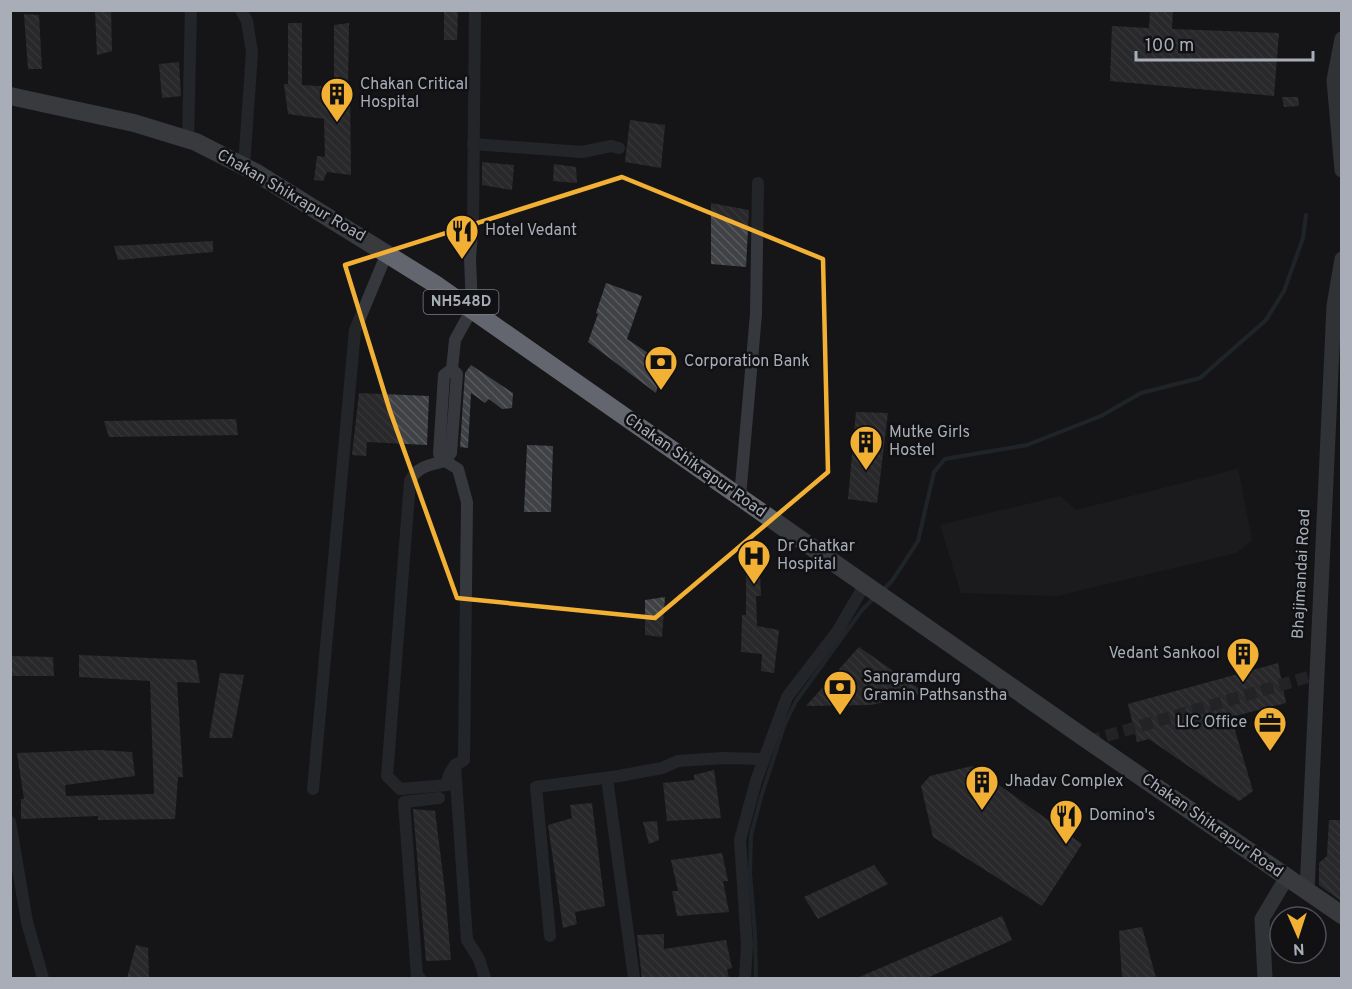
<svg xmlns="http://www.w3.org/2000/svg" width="1352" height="989" font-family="Overpass,sans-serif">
<defs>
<pattern id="building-back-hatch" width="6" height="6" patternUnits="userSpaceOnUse" patternTransform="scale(1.5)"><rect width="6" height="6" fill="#404145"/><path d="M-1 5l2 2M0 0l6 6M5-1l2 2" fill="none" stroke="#595a5e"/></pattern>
</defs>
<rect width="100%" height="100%" fill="#161618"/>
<!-- built -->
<polygon fill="#222225" points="1238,469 1252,540 1236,553 1057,596 961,593 940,525 1060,496 1076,510"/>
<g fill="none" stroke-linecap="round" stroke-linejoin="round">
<!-- stream -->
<g stroke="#2c353c" stroke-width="4">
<polyline points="883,590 892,581 918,541 934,472 945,459 1027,445 1101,416 1141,393 1200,378 1266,320 1284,291 1303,238 1306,215"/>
<polyline points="756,978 755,935 750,873 751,835 761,797 784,726 796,701 862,610 875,597"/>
</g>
</g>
<!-- building -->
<g fill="url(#building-back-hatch)">
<polygon points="95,10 111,10 112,51 97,55"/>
<polygon points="444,10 458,10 457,40 444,40"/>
<polygon points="1150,10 1173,10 1172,29 1279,33 1274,96 1110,81 1112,26 1149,28"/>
<polygon points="24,14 39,15 42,69 28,69"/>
<polygon points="288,23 302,23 302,85 334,87 334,25 349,23 348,89 350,90 351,175 327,172 323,181 314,180 317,156 325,157 324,119 288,114 284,84 288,84"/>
<polygon points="179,62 181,96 162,98 159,64"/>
<polygon points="1282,97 1298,97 1299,106 1284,107"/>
<polygon points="630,120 665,125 661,168 625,162"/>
<polygon points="482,162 514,165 512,190 482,185"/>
<polygon points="554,164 576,167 577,183 553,181"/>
<polygon points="711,203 749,210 746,267 711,264"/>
<polygon points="213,241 213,252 118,260 114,246"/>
<polygon points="606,283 642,296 627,339 660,361 659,380 656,393 588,342 598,314 596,313"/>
<polygon points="471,365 513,393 512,408 502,409 489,399 485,403 471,393 468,448 460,447 465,373"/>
<polygon points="359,393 429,396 427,445 367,442 366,456 352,455"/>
<polygon points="856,412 888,413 877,503 848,499"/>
<polygon points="236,419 238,435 109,437 104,421"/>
<polygon points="527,445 553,446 551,512 524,512"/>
<polygon points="746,573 760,573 761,596 756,596 757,626 779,630 774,673 761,671 762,654 741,652 742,615 746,615"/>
<polygon points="665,597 662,637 645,635 645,600"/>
<polygon points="859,647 925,693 871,705 806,706"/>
<polygon points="79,655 196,660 200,683 177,682 183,777 178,777 175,819 98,820 98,816 21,819 21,799 24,799 17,753 99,750 132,752 135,776 65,785 66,796 154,794 150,681 79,677"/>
<polygon points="10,656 53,657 54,676 10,676"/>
<polygon points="1278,663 1286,703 1231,717 1253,791 1239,801 1149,739 1137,742 1128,704"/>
<polygon points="220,673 244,675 232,738 209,738"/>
<polygon points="972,766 1082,844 1042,906 933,837 921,786 930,776"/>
<polygon points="714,770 721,818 667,821 663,783 694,780 694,775"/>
<polygon points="592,803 605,906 575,912 577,924 563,928 548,825 572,818 570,805"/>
<polygon points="413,809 435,811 445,891 451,960 426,961"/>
<polygon points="1329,820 1341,820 1341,901 1319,885 1319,863 1327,856"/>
<polygon points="657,821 659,840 649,844 643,822"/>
<polygon points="722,853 728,881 723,881 729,912 677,916 672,891 678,891 671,860"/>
<polygon points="874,865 888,884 818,919 804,897"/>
<polygon points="1002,916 1012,940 927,978 857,978"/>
<polygon points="1142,927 1156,978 1122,978 1119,931"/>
<polygon points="664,934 664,949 726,940 732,968 727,969 729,978 642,978 637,935"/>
<polygon points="136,945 148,948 149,978 127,978"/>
</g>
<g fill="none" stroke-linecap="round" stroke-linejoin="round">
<!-- minor-tunnel -->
<polyline stroke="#333438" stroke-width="12" stroke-dasharray="12 6" stroke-linecap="butt" points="1089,741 1315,675"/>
<!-- minor -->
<g stroke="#37383d" stroke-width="12">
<polyline points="241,10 247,21 252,52 244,166"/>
<polyline points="188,140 191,10"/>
<polyline points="473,144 582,152 611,146 619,148"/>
<path d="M452,369L444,375L439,454L445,461L458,469L467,502L464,760C453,765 448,773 447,785L400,789L387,776L410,481C417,466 431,465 445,461L451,453L457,374L452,369L455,340L472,309L470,258L473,222L475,10"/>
<polyline points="740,497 756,314 758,183"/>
<polyline points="455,765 467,940 479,959 485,978"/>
<polyline points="607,778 634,978"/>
<polyline points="313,789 355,330 387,253"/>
<polyline points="10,822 27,922 43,978"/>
<polyline points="550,936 536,787 619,776 662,768 678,761 723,758 764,759"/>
<polyline points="420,978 417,976 404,802 439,798"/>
<polyline points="745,978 747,945 740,840 756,781 787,697 837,632 865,584"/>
</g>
<!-- major -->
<g stroke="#53555c" stroke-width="15">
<polyline points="1342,39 1334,80 1342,170"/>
<polyline points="1307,891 1334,306 1342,259"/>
<polyline points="1265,978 1262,919 1287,877"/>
</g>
<!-- highway -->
<polyline stroke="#63666e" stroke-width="18" points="10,96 134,123 196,142 255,172 435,284 1089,741 1342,915"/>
</g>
<!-- marked area -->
<path d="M0 0H1352V989H0ZM622,177L823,259L828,472L655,618L457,598L390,411L345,265Z" fill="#161618" fill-opacity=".55" fill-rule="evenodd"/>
<path fill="none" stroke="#f2b134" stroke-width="4.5" stroke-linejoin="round" d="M622,177L823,259L828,472L655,618L457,598L390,411L345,265Z"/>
<!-- icons -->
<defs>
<symbol id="building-pin" viewBox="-11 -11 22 30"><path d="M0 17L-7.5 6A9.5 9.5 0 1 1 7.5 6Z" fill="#f2b134" stroke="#111113"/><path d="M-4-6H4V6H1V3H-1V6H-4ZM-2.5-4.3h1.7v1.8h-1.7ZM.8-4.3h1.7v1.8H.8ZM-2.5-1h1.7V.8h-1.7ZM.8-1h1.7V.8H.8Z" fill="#111"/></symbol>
<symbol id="restaurant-pin" viewBox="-11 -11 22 30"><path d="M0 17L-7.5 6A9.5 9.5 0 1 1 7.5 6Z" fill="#f2b134" stroke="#111113"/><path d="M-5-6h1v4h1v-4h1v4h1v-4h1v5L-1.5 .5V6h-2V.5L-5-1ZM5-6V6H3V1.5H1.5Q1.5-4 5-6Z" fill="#111"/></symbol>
<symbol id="bank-pin" viewBox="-11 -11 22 30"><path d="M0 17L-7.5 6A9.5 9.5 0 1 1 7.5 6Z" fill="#f2b134" stroke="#111113"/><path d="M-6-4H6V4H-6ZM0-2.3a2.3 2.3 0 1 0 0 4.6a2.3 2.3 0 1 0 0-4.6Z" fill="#111"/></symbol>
<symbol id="hospital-pin" viewBox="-11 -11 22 30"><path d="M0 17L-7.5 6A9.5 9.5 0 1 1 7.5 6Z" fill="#f2b134" stroke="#111113"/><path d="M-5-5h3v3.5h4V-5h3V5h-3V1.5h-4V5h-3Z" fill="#111"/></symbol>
<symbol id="office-pin" viewBox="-11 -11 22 30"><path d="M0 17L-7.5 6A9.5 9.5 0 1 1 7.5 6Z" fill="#f2b134" stroke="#111113"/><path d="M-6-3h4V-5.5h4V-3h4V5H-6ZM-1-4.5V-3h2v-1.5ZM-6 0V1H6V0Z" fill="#111"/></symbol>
</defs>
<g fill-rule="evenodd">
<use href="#building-pin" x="318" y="75" width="38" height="52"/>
<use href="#restaurant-pin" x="443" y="212" width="38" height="52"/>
<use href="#bank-pin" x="642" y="343" width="38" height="52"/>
<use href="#building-pin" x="847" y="423" width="38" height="52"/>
<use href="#hospital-pin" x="735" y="537" width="38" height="52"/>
<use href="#building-pin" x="1224" y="635" width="38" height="52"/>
<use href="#bank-pin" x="821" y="668" width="38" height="52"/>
<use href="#office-pin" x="1251" y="704" width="38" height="52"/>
<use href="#building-pin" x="963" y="763" width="38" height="52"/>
<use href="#restaurant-pin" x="1047" y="797" width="38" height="52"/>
</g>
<g text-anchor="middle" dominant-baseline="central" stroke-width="5" stroke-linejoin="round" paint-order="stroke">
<!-- shield labels -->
<rect fill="#111113" stroke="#7b7e86" stroke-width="1.5" x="423.5" y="290" width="75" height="24" rx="4.5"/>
<g font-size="15" font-weight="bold" fill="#a8adb8">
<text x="461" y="302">NH548D</text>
</g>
<!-- poi labels -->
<g font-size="16" fill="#a8adb8" stroke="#111113" text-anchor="start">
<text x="360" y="85">Chakan Critical<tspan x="360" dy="18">Hospital</tspan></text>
<text x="485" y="231">Hotel Vedant</text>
<text x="684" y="362">Corporation Bank</text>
<text x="889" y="433">Mutke Girls<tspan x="889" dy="18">Hostel</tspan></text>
<text x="777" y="547">Dr Ghatkar<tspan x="777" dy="18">Hospital</tspan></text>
<text x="1220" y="654" text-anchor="end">Vedant Sankool</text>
<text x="863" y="678">Sangramdurg<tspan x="863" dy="18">Gramin Pathsanstha</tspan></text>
<text x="1247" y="723" text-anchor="end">LIC Office</text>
<text x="1005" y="782">Jhadav Complex</text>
<text x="1089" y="816">Domino's</text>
</g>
<!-- street labels -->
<g font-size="16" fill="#a8adb8" stroke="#111113">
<text transform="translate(291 196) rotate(30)">Chakan Shikrapur Road</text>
<text transform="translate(695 466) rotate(35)">Chakan Shikrapur Road</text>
<text transform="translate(1302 574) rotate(-87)">Bhajimandai Road</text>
<text transform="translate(1212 826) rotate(35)">Chakan Shikrapur Road</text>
</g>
</g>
<!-- border -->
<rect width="1352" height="989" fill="none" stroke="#a8adb8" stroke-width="24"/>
<!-- north arrow -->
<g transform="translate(1298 935) rotate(177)"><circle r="28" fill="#111113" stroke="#4d4f55" stroke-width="1.5"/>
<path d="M0-4.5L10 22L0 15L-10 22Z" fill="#f2b134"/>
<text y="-9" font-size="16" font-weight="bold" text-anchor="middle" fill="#a8adb8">N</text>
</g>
<!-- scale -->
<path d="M1136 51v9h177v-9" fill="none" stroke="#a8adb8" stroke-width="3"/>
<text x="1145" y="51" font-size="18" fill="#a8adb8" stroke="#111113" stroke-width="4.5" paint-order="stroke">100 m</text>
</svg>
